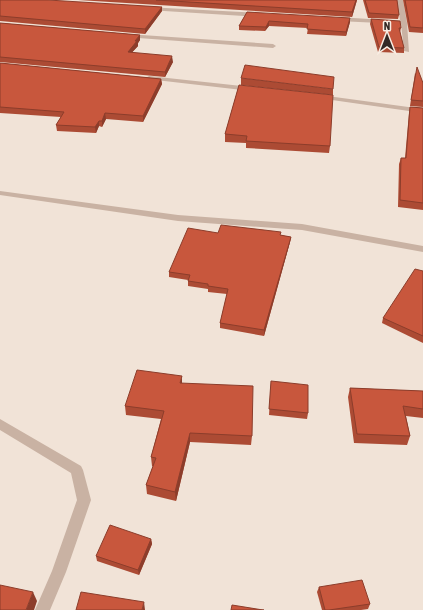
<svg xmlns="http://www.w3.org/2000/svg" width="423" height="610" font-family="'Asap Condensed',sans-serif">
<rect width="100%" height="100%" fill="#f1e3d7"/>
<g fill="none" stroke-linecap="round" stroke-linejoin="round">
<!-- minor -->
<g fill="#c9b2a3" fill-rule="evenodd">
<polygon points="397,0 403,0 407,23 409,52 404,51 401,24 338,21 335,19 338,17 400,21"/>
<polygon points="146,7 260,13 263,15 260,17 148,10 145,8"/>
<polygon points="127,34 273,44 276,46 273,48 125,37 125,35"/>
<polygon points="149,76 251,87 254,89 251,91 147,79 146,78"/>
<polygon points="320,95 423,109 423,113 318,98 317,97"/>
<polygon points="0,191 178,215 302,224 423,246 423,252 302,230 178,221 0,195"/>
<polygon points="0,419 81,466 83,470 91,500 66,572 50,610 35,610 52,571 77,500 71,473 0,430"/>
</g>
</g>
<!-- wall -->
<g fill="#ac4b34">
<polygon points="0,0 162,7 162,11 145,34 0,21"/>
<polygon points="78,0 357,0 352,17"/>
<polygon points="363,0 397,0 399,15 398,19 368,18"/>
<polygon points="403,0 423,0 423,33 409,32"/>
<polygon points="247,12 350,22 346,36 307,34 308,28 269,26 265,31 239,30 239,26"/>
<polygon points="371,19 401,28 400,32 404,48 404,53 378,52 370,24"/>
<polygon points="0,23 140,35 140,40 138,43 138,46 132,52 173,62 165,77 0,62"/>
<polygon points="0,63 161,79 162,84 143,122 106,119 102,127 99,126 96,133 57,131 56,125 61,117 0,113"/>
<polygon points="415,73 423,83 423,107 410,106"/>
<polygon points="241,78 333,89 333,95 241,85"/>
<polygon points="239,85 330,146 329,153 246,148 246,143 225,142 225,134"/>
<polygon points="410,107 423,108 423,210 398,207 399,164 401,158 405,158 409,113"/>
<polygon points="218,233 280,235 291,237 290,242 264,336 220,328 220,323 227,294 208,292 208,289 188,286 188,280 169,277 169,272"/>
<polygon points="423,271 423,343 382,323 383,318"/>
<polygon points="271,381 308,413 307,419 269,415"/>
<polygon points="182,383 252,436 251,445 190,442 176,501 147,494 146,485 153,466 152,466 151,457 161,419 126,415 125,406"/>
<polygon points="350,388 423,391 423,418 406,416 410,436 407,445 354,443 348,397"/>
<polygon points="151,539 152,544 139,575 97,561 96,556"/>
<polygon points="319,587 370,604 368,609 361,610 322,610 317,592"/>
</g>
<!-- shaded-wall -->
<g fill="#8c3d2b">
<polygon points="356,0 357,0 352,17 352,12"/>
<polygon points="162,7 162,11 145,34 145,29"/>
<polygon points="350,18 350,22 346,36 346,32"/>
<polygon points="269,21 269,26 265,31 266,27"/>
<polygon points="140,35 140,40 138,43 138,46 128,57 128,52"/>
<polygon points="172,56 173,62 165,77 165,72"/>
<polygon points="161,79 162,84 143,122 143,116"/>
<polygon points="105,113 106,119 102,127 102,121"/>
<polygon points="99,121 99,126 96,133 95,127"/>
<polygon points="291,237 290,242 264,336 264,330"/>
<polygon points="182,376 182,385 180,383"/>
<polygon points="190,433 190,442 176,501 175,492"/>
<polygon points="151,539 152,544 139,575 138,570"/>
<polygon points="33,592 37,601 34,610 26,610"/>
<polygon points="144,602 145,610 142,610"/>
</g>
<!-- building -->
<g fill="#c8573d" stroke="#8c3d2b">
<polygon points="0,0 48,0 162,7 145,29 0,16"/>
<polygon points="156,0 356,0 352,12"/>
<polygon points="365,0 397,0 399,15 369,13"/>
<polygon points="405,0 423,0 423,28 410,27"/>
<polygon points="247,12 350,18 346,32 307,29 308,24 269,21 266,27 239,26"/>
<polygon points="371,19 400,21 401,28 399,28 404,48 379,47"/>
<polygon points="0,23 140,35 135,41 137,41 128,52 172,56 165,72 0,57"/>
<polygon points="0,63 161,79 143,116 105,113 102,121 99,121 95,127 56,125 64,112 0,107"/>
<polygon points="245,65 334,77 333,89 241,78"/>
<polygon points="417,67 423,83 423,101 411,100"/>
<polygon points="239,85 333,95 330,146 246,141 247,136 225,134"/>
<polygon points="410,107 423,108 423,203 400,200 401,158 406,158"/>
<polygon points="221,225 281,232 280,235 291,237 264,330 220,323 228,289 208,286 208,284 188,281 190,275 169,272 188,228 218,233"/>
<polygon points="415,269 423,271 423,336 383,318"/>
<polygon points="137,370 182,376 180,383 253,386 252,436 190,433 175,492 146,485 156,458 151,457 164,411 125,406"/>
<polygon points="271,381 308,385 308,413 269,409"/>
<polygon points="350,388 423,391 423,409 403,406 410,436 357,434"/>
<polygon points="110,525 151,539 138,570 96,556"/>
<polygon points="362,580 370,604 329,610 325,610 319,587"/>
<polygon points="0,585 33,592 26,610 0,610"/>
<polygon points="81,592 144,602 142,610 76,610"/>
<polygon points="232,605 263,610 264,610 231,610"/>
</g>
<!-- north arrow -->
<g transform="translate(387 36)" stroke="#f9ede3" stroke-width="3" paint-order="stroke">
<path d="M0-3L7 15L0 10L-7 15Z" fill="#342925"/>
<text y="-6" font-size="11" font-weight="bold" text-anchor="middle" fill="#342925">N</text>
</g>
</svg>
